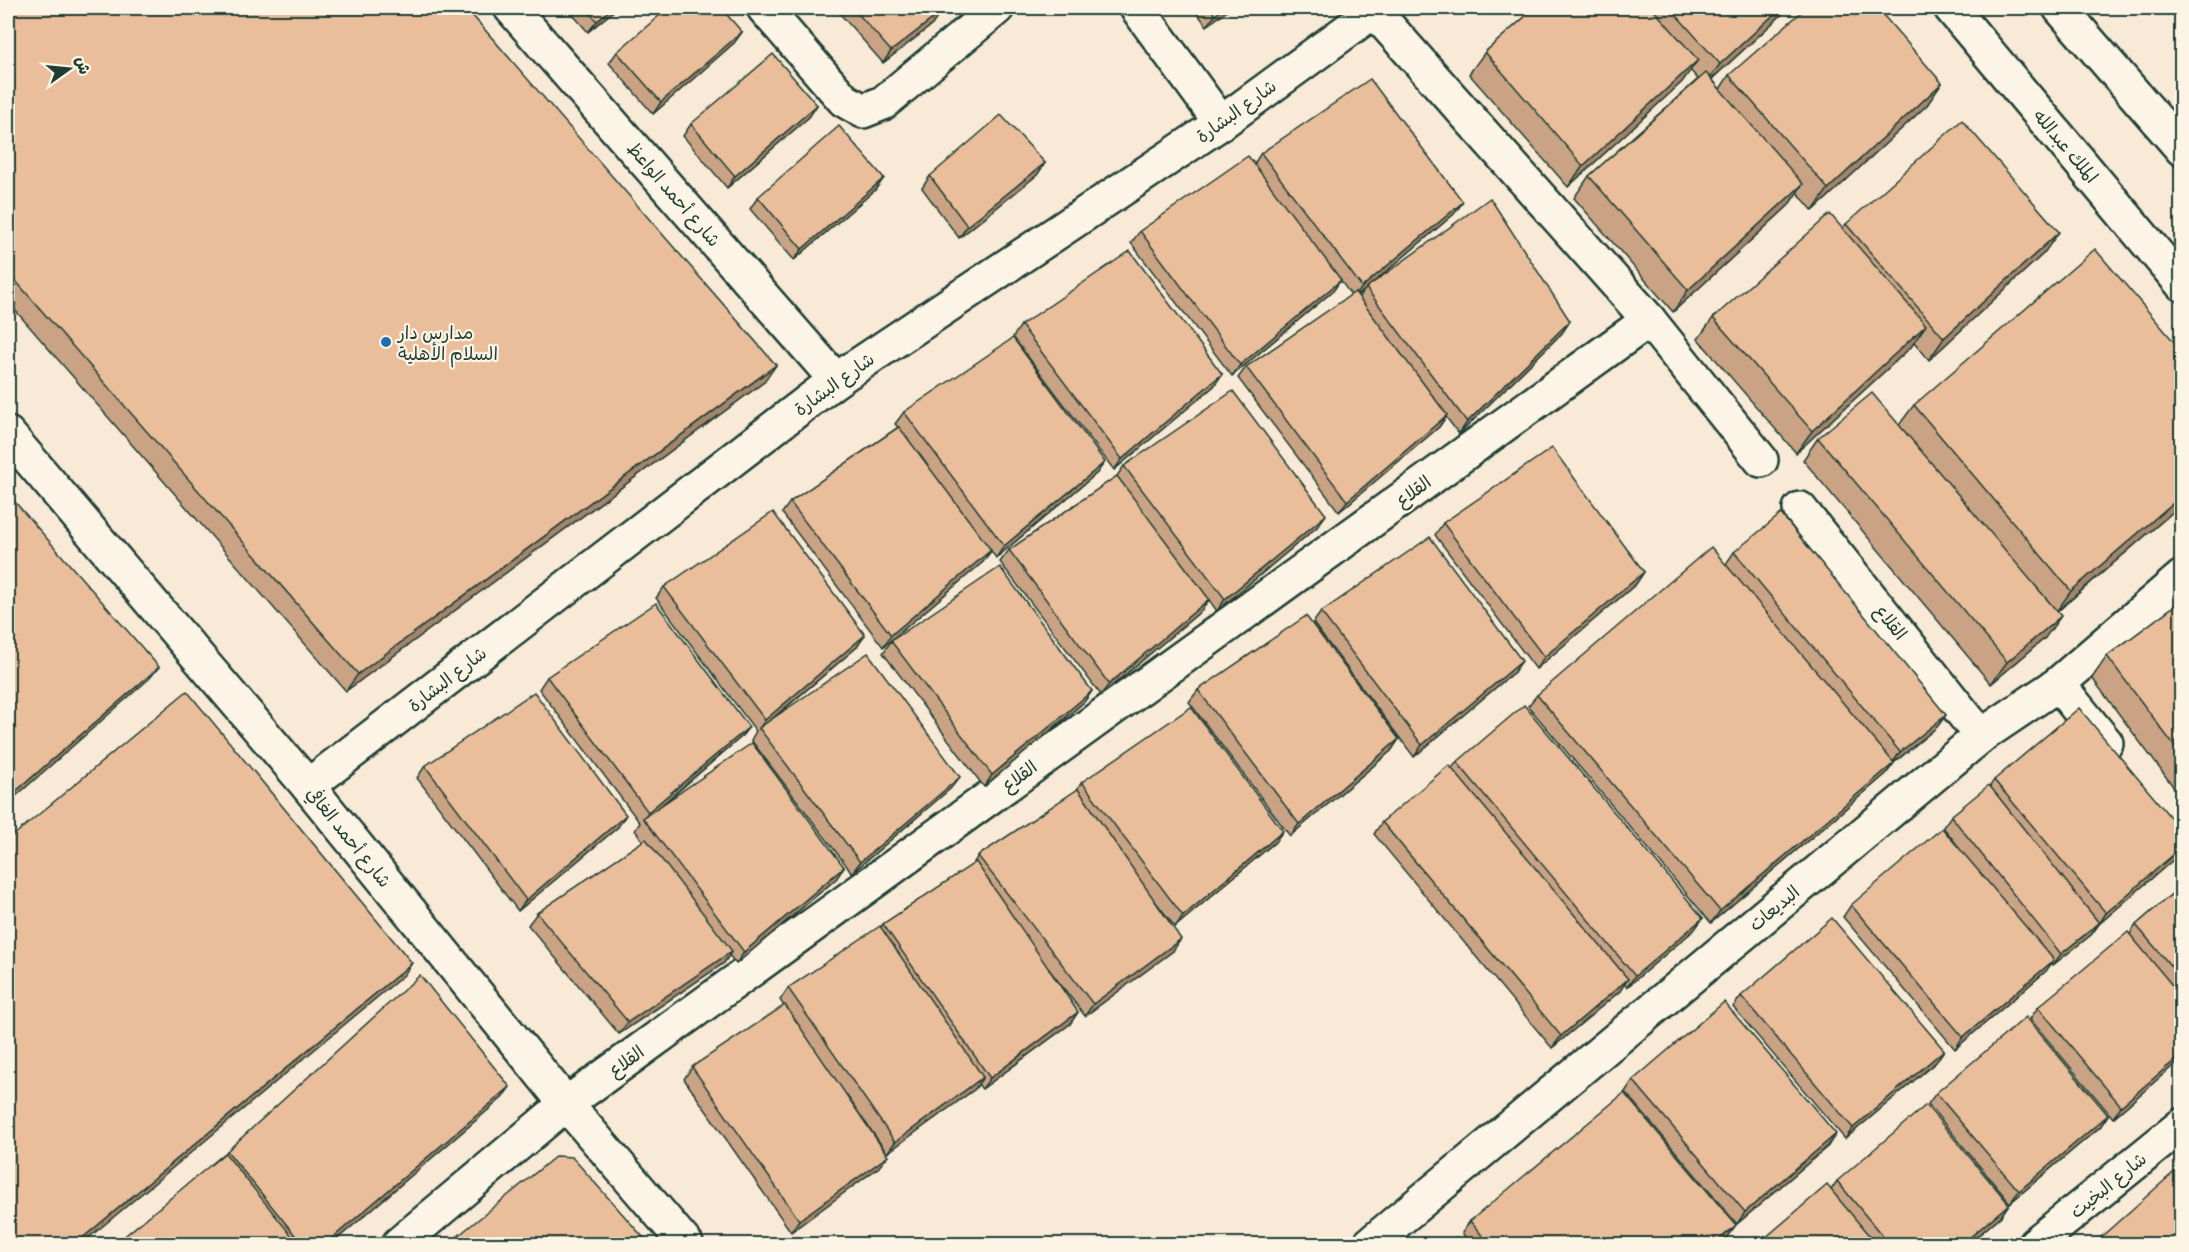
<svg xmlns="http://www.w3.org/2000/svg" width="2189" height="1252" font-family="'Patrick Hand','Playpen Sans Arabic',sans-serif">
<rect width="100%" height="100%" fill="#f8ead6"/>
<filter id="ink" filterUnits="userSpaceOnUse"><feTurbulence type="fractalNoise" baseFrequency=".0167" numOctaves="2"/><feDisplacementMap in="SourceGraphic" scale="12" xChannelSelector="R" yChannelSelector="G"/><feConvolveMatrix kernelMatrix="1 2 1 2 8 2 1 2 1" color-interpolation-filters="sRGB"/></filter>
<g filter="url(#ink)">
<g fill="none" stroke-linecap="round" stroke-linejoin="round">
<defs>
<g id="minor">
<polyline points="511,8 836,380"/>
<polyline points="764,8 844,100 863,111 883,103 997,8"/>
<polyline points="1137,8 1221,123"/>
<polyline points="1649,320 1761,460"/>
<polyline points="8,434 308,786 566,1104 686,1244"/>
<polyline points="1800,509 1981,736"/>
<polyline points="2058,684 2106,743"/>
<polyline points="308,786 836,380 1221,123 1378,8"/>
<polyline points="399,1244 566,1104 1649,320 1374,11"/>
<polyline points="1370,1244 1981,736 2058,684 2182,577"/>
<polyline points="2035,1244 2182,1125"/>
</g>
<polyline id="secondary" points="1951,8 2182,284"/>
<polyline id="trunk" points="2060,8 2182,149"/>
</defs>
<!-- minor casing -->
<use href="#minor" stroke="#1f3d34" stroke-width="38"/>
<!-- secondary casing -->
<use href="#secondary" stroke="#1f3d34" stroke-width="38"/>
<!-- trunk casing -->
<use href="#trunk" stroke="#1f3d34" stroke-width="38"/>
<!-- minor -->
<use href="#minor" stroke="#fcf5e5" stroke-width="33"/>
<!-- secondary -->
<use href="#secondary" stroke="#fcf5e5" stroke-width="33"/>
<!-- trunk -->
<use href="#trunk" stroke="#fcf5e5" stroke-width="33"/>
</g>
<!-- wall -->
<g fill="#c9a384" stroke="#1f3d34" stroke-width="1.5" fill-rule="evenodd">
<polygon points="8,8 776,365 764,382 346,691 8,302"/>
<polygon points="567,8 617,8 588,32"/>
<polygon points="835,8 935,8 940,13 932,25 883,63"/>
<polygon points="1193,8 1230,8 1207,26"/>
<polygon points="1535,8 1789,8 1712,79 1720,89 1729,75 1942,83 1927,105 1813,211 1797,192 1788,206 1673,312 1574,198 1589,176 1698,79 1690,70 1682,82 1568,187 1469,74 1485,52"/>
<polygon points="742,32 734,43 653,114 609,63 617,52"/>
<polygon points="817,105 809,117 727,188 683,136 691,124"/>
<path d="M1261,153L1454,214L1369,286L1570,321L1562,333L1459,434L1446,417L1439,427L1339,512L1238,378L1246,367L1351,295L1340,280L1333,291L1232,376L1131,243L1140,231L1254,164ZM1365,289L1360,297L1358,295Z"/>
<polygon points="1045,163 1037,175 959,238 922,188 930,176"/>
<polygon points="884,178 875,190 794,260 750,209 758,197"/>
<polygon points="1846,224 2044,253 1929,360 1914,342 1911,347 1796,453 1698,339 1713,318 1842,229"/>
<polygon points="1021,325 1222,374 1214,386 1114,470 1013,337"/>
<polygon points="1914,405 2181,505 2057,612 2045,638 1991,684 1803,460 1818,438 1899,425"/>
<polygon points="904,412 1097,473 996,558 991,551 983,562 883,647 782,513 790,502 898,427 895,424"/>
<polygon points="1124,466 1317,527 1217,611 1209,600 1201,611 1101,695 1000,562 1009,550 1117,476"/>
<polygon points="1443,523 1644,572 1636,584 1536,669 1435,535"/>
<polygon points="1734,552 1946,715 1937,727 1894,763 1886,774 1711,923 1528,706 1537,695 1726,564"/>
<polygon points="664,587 865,635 857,647 775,717 951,788 852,873 751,740 756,731 656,598"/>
<polygon points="2181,601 2181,797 2092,678 2107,656"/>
<polygon points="1321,612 1514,672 1414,757 1313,623"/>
<polygon points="891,641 1092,691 1084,702 984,787 883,653"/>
<polygon points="547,677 749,727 740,738 659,808 844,867 836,879 736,964 729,955 724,963 619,1034 528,925 537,913 643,841 635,830 640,823 539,689"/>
<polygon points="1198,690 1399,739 1391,751 1290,836 1189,702"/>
<polygon points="1457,762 1703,918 1694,930 1627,987 1624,984 1620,991 1552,1048 1374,834 1382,822 1452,768"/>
<polygon points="425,766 618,827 518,911 417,778"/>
<polygon points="1994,780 2181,830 2181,853 2099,924 2091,935 2053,965 2051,963 2046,971 1955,1049 1843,917 1851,905 1958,846 1943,827 1951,816 1990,786"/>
<polygon points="1082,782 1275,842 1175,927 1155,901 1173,951 1085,1016 1048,968 1078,1012 1070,1024 982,1089 978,1084 975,1089 887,1153 844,1092 879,1167 791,1232 684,1079 692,1067 784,1006 780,1000 788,988 881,927 883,924 973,864 978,856 1076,791"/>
<polygon points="2181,886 2181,1059 2113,1118 2030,1019 2038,1007 2130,934 2136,925"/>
<polygon points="1741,996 1944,1050 1936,1062 1845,1139 1733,1007"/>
<polygon points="1633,1080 1828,1146 1737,1224 1625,1092"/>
<polygon points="1936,1093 2108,1115 2100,1127 2010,1203 1928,1104"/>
<polygon points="502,1098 330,1245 117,1245 120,1240 225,1154 227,1151"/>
<polygon points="1837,1181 2009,1204 2001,1216 1967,1245 1757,1245 1831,1190"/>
<polygon points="1470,1221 1727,1237 1719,1245 1472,1245 1462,1233"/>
</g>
<!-- shaded-wall -->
<g fill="#a4856c" stroke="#1f3d34" stroke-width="1.5">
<polygon points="612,8 617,8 588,32 597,21"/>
<polygon points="1224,8 1230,8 1207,26 1215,15"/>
<polygon points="1781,8 1789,8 1704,86 1720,64"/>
<polygon points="940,13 932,25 883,63 891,51"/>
<polygon points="742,32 734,43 653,114 661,102"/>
<polygon points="1698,60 1682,82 1568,187 1583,166"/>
<polygon points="1942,83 1927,105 1813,211 1828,189"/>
<polygon points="817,105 809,117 727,188 735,176"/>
<polygon points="1045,163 1037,175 959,238 967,226"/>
<polygon points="884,178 875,190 794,260 802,249"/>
<polygon points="1803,184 1788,206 1673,312 1688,290"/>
<polygon points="1463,202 1454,214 1354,299 1362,287"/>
<polygon points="2059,232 2044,253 1929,360 1944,338"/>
<polygon points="1341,280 1333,291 1232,376 1240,365"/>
<polygon points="1570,321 1562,333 1459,434 1467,422"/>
<polygon points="1926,325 1911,347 1796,453 1812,431"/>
<polygon points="776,365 764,382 346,691 358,674"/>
<polygon points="1222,374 1214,386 1114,470 1122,459"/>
<polygon points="1447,415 1439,427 1339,512 1347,501"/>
<polygon points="1105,462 1097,473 996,558 1004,546"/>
<polygon points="2181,496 2181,505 2056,612 2071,591"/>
<polygon points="1326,515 1317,527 1217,611 1225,599"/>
<polygon points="991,550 983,562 883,647 891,635"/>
<polygon points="1644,572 1636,584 1536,669 1544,657"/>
<polygon points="1209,599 1201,611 1101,695 1109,684"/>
<polygon points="2061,616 2045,638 1991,684 2007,662"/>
<polygon points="865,635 857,647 760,729 759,729 765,720"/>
<polygon points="1522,661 1514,672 1414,757 1422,745"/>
<polygon points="159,667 150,678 8,803 8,798"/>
<polygon points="1092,691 1084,702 984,787 992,775"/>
<polygon points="1946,715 1937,727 1892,764 1900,752"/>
<polygon points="749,727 740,738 644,820 643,819 648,812"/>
<polygon points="1399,739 1391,751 1290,836 1299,824"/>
<polygon points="1894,763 1886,774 1711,923 1720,911"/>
<polygon points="960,777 951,788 852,873 860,862"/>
<polygon points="626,815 618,827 518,911 526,900"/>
<polygon points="1283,831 1275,842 1175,927 1183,916"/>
<polygon points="2181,848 2181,853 2099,924 2091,935 2053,965 2061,954 2099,924 2106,913"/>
<polygon points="844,867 836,879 736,964 744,952"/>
<polygon points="1703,918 1694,930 1627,987 1635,976"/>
<polygon points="1181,939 1173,951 1085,1016 1093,1004"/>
<polygon points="732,951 724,963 619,1034 628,1022"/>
<polygon points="2054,960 2046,971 1955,1049 1963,1037"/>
<polygon points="412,963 404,975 80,1245 74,1245"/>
<polygon points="1628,979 1620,991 1552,1048 1561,1036"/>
<polygon points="1078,1012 1070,1024 982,1089 990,1078"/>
<polygon points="1944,1050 1936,1062 1845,1139 1853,1128"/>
<polygon points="2181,1055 2181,1059 2113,1118 2121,1106"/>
<polygon points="983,1077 975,1089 887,1153 895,1142"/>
<polygon points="510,1087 502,1098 330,1245 324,1245"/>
<polygon points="2108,1115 2100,1127 2010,1203 2019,1191"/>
<polygon points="1836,1134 1828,1146 1737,1224 1745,1212"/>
<polygon points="888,1156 879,1167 791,1232 799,1220"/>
<polygon points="2009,1204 2001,1216 1967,1245 1961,1245"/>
<polygon points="1736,1225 1727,1237 1719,1245 1713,1245"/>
</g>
<!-- building -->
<g fill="#eabe9a" stroke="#1f3d34" stroke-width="1.5">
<polygon points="8,8 466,8 776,365 358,674 8,272"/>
<polygon points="585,8 612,8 597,21"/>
<polygon points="668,8 721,8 742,32 661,102 617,52"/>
<polygon points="853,8 935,8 940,13 891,51"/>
<polygon points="1210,8 1224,8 1215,15"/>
<polygon points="1535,8 1652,8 1698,60 1583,166 1485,52"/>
<polygon points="1670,8 1781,8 1720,64"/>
<polygon points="1806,8 1877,8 1942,83 1828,189 1729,75"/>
<polygon points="773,54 817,105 735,176 691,124"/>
<polygon points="1706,73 1803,184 1688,290 1589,176"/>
<polygon points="1370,79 1463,202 1362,287 1261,153"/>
<polygon points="1001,115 1045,163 967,226 930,176"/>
<polygon points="1962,120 2059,232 1944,338 1846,224"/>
<polygon points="839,126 884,178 802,249 758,197"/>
<polygon points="1248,156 1341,280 1240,365 1140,231"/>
<polygon points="1490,198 1570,321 1467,422 1366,288"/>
<polygon points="1830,214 1926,325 1812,431 1713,318"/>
<polygon points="2095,249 2181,350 2181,496 2071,591 1914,405"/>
<polygon points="1130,251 1222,374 1122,459 1021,325"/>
<polygon points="1355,292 1447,415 1347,501 1246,367"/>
<polygon points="1013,338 1105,462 1004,546 904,412"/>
<polygon points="1233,391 1326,515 1225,599 1124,466"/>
<polygon points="1872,393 2061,616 2007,662 1818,438"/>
<polygon points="899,427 991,550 891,635 790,502"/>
<polygon points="1552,448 1644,572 1544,657 1443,523"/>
<polygon points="1117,476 1209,599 1109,684 1009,550"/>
<polygon points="8,494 159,667 8,798"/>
<polygon points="773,512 865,635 765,720 664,587"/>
<polygon points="1781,514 1946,715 1900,752 1734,552"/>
<polygon points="1430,537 1522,661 1422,745 1321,612"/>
<polygon points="1711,547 1894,763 1720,911 1537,695"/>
<polygon points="1000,567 1092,691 992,775 891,641"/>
<polygon points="2181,601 2181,755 2107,656"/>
<polygon points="656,603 749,727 648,812 547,677"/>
<polygon points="1306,616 1399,739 1299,824 1198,690"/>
<polygon points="868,653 960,777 860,862 759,728"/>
<polygon points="187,691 412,963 74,1245 8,1245 8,840"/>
<polygon points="534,692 626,815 526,900 425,766"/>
<polygon points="1524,705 1703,918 1635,976 1457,762"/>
<polygon points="1191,707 1283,831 1183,916 1082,782"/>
<polygon points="2079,708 2181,830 2181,848 2106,913 1994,780"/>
<polygon points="752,743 844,867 744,952 643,818"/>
<polygon points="1449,765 1628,979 1561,1036 1382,822"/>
<polygon points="1989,785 2099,923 2061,954 1951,816"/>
<polygon points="1078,789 1181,939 1093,1004 978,856"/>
<polygon points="1942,828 2054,960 1963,1037 1851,905"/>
<polygon points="646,839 732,951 628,1022 537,913"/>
<polygon points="976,862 1078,1012 990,1078 883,924"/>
<polygon points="2181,886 2181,978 2136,925"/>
<polygon points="1832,918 1944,1050 1853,1128 1741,996"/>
<polygon points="880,926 983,1077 895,1142 788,988"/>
<polygon points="2128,932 2181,996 2181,1055 2121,1106 2038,1007"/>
<polygon points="420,975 510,1087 324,1245 303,1245 227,1151"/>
<polygon points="1724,1002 1836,1134 1745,1212 1633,1080"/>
<polygon points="785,1005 888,1156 799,1220 692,1067"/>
<polygon points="2026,1017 2108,1115 2019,1191 1936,1093"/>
<polygon points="1624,1093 1736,1225 1713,1245 1490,1245 1470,1221"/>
<polygon points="1926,1105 2009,1204 1961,1245 1890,1245 1837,1181"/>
<polygon points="225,1153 299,1245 124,1245 120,1240"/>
<polygon points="556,1156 572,1157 650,1245 447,1245"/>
<polygon points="2174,1172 2181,1181 2181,1245 2092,1245"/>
<polygon points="1827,1185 1877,1245 1757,1245"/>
<polygon points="1456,1237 1463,1245 1447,1245"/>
</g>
</g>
<!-- markers -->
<circle fill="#1f6fb2" stroke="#fcf5e5" stroke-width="2" cx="386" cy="342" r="6"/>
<g text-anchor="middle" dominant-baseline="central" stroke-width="4.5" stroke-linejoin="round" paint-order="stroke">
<!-- street labels -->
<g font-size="18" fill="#1f3d34" stroke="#fcf5e5">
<text transform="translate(1236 111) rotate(-36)">شارع البشارة</text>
<text transform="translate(2066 146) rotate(50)">الملك عبدالله</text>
<text transform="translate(674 194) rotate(49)">شارع أحمد الواعظ</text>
<text transform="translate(834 384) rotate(-36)">شارع البشارة</text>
<text transform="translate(1413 491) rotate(-36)">القلاع</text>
<text transform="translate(1891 622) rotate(51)">القلاع</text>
<text transform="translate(447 679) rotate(-38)">شارع البشارة</text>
<text transform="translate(1019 776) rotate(-36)">القلاع</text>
<text transform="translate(349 837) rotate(51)">شارع أحمد الغافي</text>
<text transform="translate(1774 908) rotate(-40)">البديعات</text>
<text transform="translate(626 1061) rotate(-36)">القلاع</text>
<text transform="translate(2108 1185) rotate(-39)">شارع البخيت</text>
</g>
<!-- poi labels -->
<g font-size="18" fill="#1f3d34" stroke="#fcf5e5" text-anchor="start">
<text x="398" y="332">مدارس دار<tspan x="398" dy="21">السلام الأهلية</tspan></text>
</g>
</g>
<!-- margin -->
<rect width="2189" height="1252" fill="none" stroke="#fcf5e5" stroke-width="30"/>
<rect x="15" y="15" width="2159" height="1222" fill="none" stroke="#1f3d34" stroke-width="2" filter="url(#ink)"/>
<!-- north arrow -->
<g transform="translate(69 69) rotate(75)" stroke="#fcf5e5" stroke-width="4.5" paint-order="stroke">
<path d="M0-4.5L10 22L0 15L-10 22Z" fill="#1f3d34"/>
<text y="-9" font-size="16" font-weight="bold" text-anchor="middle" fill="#1f3d34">ش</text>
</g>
</svg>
